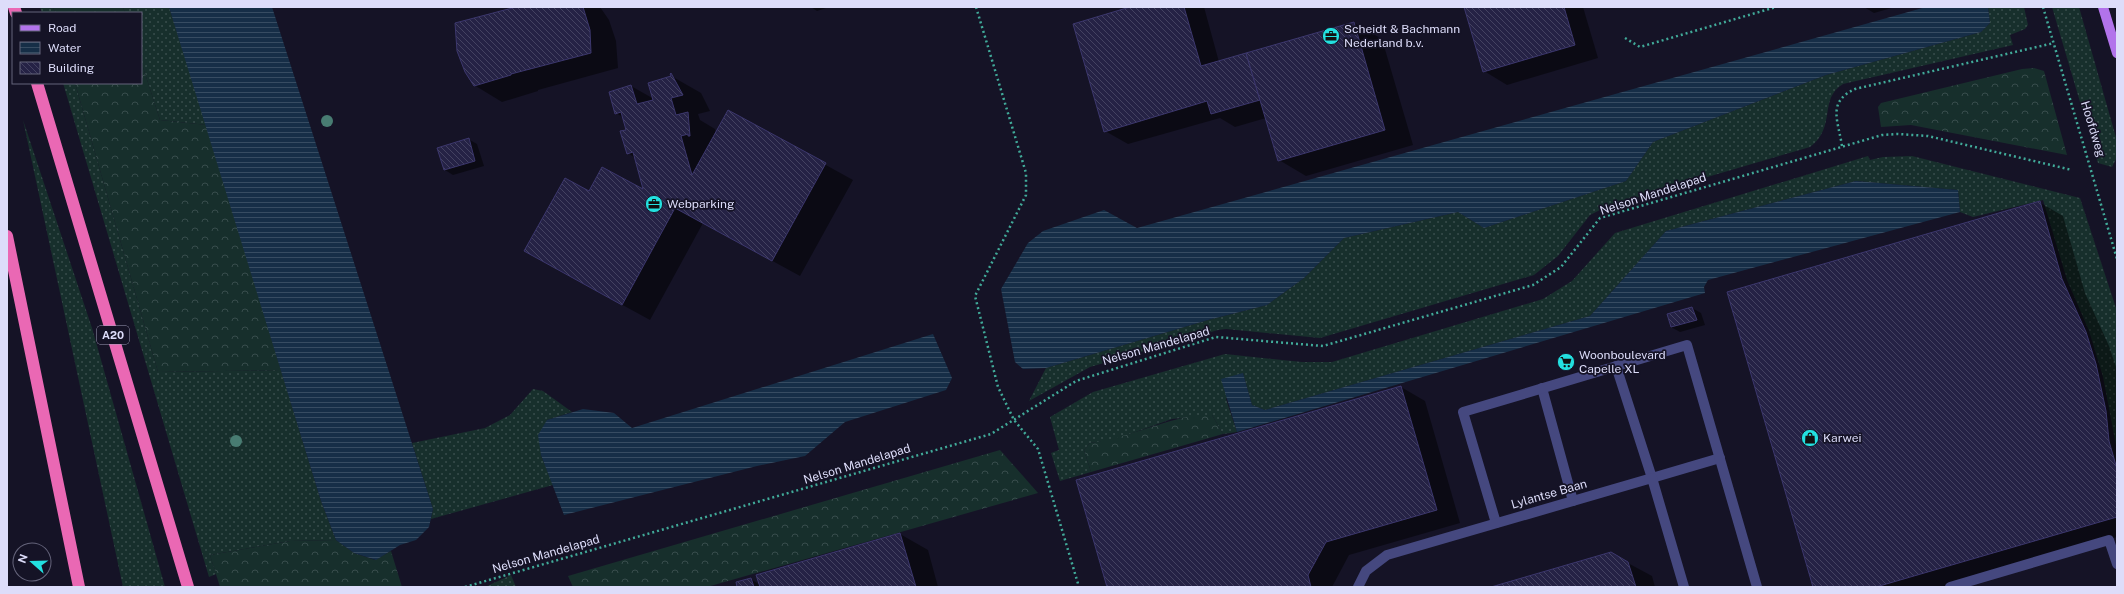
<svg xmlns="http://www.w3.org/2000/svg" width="2124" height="594" font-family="'Public Sans',sans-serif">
<defs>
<pattern id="grass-dots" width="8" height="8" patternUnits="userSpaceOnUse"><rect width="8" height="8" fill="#172f2c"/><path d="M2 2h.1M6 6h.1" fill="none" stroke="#384d4c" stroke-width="1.8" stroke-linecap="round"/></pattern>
<pattern id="forest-crowns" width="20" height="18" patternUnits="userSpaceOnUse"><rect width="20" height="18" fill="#172f2c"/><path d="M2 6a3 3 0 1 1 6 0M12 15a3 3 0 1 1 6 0" fill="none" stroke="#384d4c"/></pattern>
<pattern id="water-rules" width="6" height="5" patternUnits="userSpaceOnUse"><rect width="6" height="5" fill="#162e47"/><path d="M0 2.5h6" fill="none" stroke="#374c62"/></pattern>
<pattern id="building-back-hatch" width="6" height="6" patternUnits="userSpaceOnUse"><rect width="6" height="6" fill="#252245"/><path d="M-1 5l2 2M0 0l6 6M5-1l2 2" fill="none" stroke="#444261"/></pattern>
</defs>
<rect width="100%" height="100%" fill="#151326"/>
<!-- grass -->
<g fill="url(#grass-dots)">
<polygon points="40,7 53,7 55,13 42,13"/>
<polygon points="123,7 169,7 207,125 160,120 141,61 141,13 125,13"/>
<path d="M1988,7H2024L2028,25L2025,29L2010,35L2013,45L1843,84C1818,99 1837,127 1810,147L1608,206L1590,215L1558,256L1534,275L1320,338L1226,329L1218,330L1090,367L1029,401L1046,368L1208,320L1267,305L1304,278L1344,238L1458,212L1484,228L1626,181L1653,142L1826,75L1981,32L1990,23Z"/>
<polygon points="2052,7 2079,7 2117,141 2117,157 2112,167 2098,163"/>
<polygon points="63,83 75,83 158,372 281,370 321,501 336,540 290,541 210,555 216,574 209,577"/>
<polygon points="23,120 92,328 165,587 123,587"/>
<polygon points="1868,156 1870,160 1883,157 1912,156 2080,198 2117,311 2117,451 2103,377 2089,331 2067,280 2043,200 1973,217 1960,212 1958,190 1856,181 1666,231 1590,316 1265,410 1252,405 1243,373 1226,399 1237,432 1223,434 1212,415 1172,419 1113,440 1090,443 1084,450 1091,472 1060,481 1051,453 1059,450 1050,417 1093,392 1225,354 1302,362 1332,362 1543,299 1572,281 1615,233"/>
<polygon points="533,389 543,391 572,412 547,420 541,455 553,485 431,519 433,509 412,443 485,428 510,415"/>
<polygon points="511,575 516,587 485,587"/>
</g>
<!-- forest -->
<g fill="url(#forest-crowns)">
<polygon points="53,7 123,7 125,13 55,13"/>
<polygon points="141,61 160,120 207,125 281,370 158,372 75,83 141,83"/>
<polygon points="2034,68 2044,71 2067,155 1911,125 1881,127 1878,107 1881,103 2022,69"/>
<path d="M1197,415H1212L1223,434L1091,472L1084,450L1090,443C1128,438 1159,421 1197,415Z"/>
<polygon points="1000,450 1038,493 707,587 573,587 568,576"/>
<polygon points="336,540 354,553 375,560 391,551 402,587 220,587 210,555 290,541"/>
</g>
<!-- water -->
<g fill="url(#water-rules)">
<polygon points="169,7 272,7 433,509 429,527 416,540 400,545 376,560 354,553 336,540 321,501"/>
<polygon points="1926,7 1988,7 1990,23 1981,32 1826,75 1653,142 1626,181 1484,228 1458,212 1344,238 1304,278 1267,305 1208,320 1046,368 1023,369 1015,362 1001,289 1028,243 1043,231 1104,210 1137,228"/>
<polygon points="1856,181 1958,190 1960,212 1708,280 1704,287 1705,293 1237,432 1221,379 1243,373 1252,405 1265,410 1590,316 1666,231"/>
<polygon points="933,334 952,378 946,390 845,422 805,456 757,466 564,515 541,455 538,435 547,420 583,409 614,413 632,428"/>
</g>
<!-- shadow -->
<g fill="#0007">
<polygon points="518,7 600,7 609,20 616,41 618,68 538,90 538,91 502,102 474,85"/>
<polygon points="811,7 829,7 817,11"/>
<polygon points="1134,7 1204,7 1219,62 1354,23 1382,39 1413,145 1306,176 1279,160 1266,118 1235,127 1220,118 1128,144 1105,131"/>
<polygon points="1465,7 1583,7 1598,58 1507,85 1484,71"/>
<polygon points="1864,7 1895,7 1874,13"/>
<polygon points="673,77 701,93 710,111 698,114 700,120 715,129 716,134 728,111 853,180 800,276 703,223 650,320 553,267 590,193 645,191 635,158 628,153 627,131 624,118 616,113 631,86 654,99"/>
<polygon points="468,139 477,144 484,166 453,175 445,170"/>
<polygon points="2039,202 2063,216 2085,293 2109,346 2117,370 2117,537 1944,587 1814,587"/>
<polygon points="1692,308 1701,313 1705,325 1680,332 1671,327"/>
<polygon points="1401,387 1425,401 1460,523 1349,555 1332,587 1108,587"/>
<polygon points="900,534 928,550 938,587 738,587 751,579 760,585"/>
<polygon points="1611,554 1652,576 1655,587 1495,587"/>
</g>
<!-- building -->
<g fill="url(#building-back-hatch)" stroke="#3c376d">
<polygon points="516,7 583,7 590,30 591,53 511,74 511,75 474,86 465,72 457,51 455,23"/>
<polygon points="1130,7 1184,7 1201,66 1246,53 1260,100 1211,114 1207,101 1104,132 1073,24"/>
<polygon points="1464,7 1564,7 1575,45 1483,72"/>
<polygon points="1354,22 1385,130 1278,161 1246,53"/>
<polygon points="671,73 683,95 671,98 676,115 688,112 690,136 688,136 688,134 681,136 692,175 728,110 826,163 772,261 675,208 622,305 524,251 565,178 589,191 602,167 643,189 633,152 627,154 620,131 626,130 621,112 615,114 609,92 631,85 637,104 653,100 648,83 671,76 670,74"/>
<polygon points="469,138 475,161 444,170 437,148"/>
<polygon points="2040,201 2062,279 2086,332 2096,364 2106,411 2109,441 2117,469 2117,517 1876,587 1813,587 1727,292"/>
<polygon points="1692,307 1697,320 1671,327 1667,314"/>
<polygon points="1401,386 1437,510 1326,542 1308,575 1311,587 1107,587 1076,480"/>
<polygon points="900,533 916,587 760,587 756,575"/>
<polygon points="1611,552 1628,562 1636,587 1491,587"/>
<polygon points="751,578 754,587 737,587 736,582"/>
</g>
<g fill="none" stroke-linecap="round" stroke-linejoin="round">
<!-- path -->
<g stroke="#41aa99" stroke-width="2.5" stroke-dasharray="2 3" stroke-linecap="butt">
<polyline points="976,7 1026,173 1026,195 975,296 998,387 1014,420 1038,449 1079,587"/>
<polyline points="2043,7 2117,259"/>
<polyline points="1625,38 1640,47 1776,7"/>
<path d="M1842,146C1838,120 1827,102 1855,89L2054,43"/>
<polyline points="465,587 991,434 1076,381 1216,337 1323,346 1533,285 1561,267 1600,218 1882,135 1898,134 1928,136 2072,170"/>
</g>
<!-- minor -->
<g stroke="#45487f" stroke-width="10">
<polyline points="1616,366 1652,478 1720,458"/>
<polyline points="1542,388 1573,501"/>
<polyline points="1496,523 1463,412 1687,345 1757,587"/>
<polyline points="1358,587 1366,571 1387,555 1652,478 1684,587"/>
<polyline points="1950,587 2109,540 2117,564"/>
</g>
<!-- major -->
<polyline stroke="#b273eb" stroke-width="10" points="2103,7 2117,53"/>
<!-- highway -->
<g stroke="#ea68b4" stroke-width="12">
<polyline points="14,7 16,13"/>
<polyline points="37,83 188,587"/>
<polyline points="7,236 79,587"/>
</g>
</g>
<!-- trees -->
<g fill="#487c72">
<circle cx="327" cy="121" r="6"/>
<circle cx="236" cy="441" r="6"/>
</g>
<!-- icons -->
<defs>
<symbol id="office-disc" viewBox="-11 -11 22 22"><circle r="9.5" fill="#23e0e0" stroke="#151326"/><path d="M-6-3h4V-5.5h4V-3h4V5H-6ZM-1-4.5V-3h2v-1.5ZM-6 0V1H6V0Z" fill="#111"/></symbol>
<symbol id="supermarket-disc" viewBox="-11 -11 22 22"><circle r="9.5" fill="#23e0e0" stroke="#151326"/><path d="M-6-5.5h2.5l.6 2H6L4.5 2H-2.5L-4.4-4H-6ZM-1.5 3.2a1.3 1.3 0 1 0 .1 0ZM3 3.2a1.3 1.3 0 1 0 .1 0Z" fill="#111"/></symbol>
<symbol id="shop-disc" viewBox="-11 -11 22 22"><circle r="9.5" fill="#23e0e0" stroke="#151326"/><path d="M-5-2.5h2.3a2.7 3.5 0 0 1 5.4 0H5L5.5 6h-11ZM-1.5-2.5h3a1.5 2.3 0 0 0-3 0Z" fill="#111"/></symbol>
</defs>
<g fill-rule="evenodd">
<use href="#office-disc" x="1321" y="26" width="20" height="20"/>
<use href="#office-disc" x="644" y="194" width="20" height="20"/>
<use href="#supermarket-disc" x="1556" y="352" width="20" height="20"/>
<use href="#shop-disc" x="1800" y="428" width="20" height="20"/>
</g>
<g text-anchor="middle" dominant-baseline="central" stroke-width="3.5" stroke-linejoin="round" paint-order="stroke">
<!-- shield labels -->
<rect fill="#151326" stroke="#a1a0ba" stroke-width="1" x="97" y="326" width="32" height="18" rx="3"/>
<g font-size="11" font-weight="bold" fill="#ddddfa">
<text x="113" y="335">A20</text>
</g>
<!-- poi labels -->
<g font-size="12" fill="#ddddfa" stroke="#151326" text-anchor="start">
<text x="1344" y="29">Scheidt &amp; Bachmann<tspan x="1344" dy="14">Nederland b.v.</tspan></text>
<text x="667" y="204">Webparking</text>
<text x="1579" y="355">Woonboulevard<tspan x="1579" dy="14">Capelle XL</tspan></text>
<text x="1823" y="438">Karwei</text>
</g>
<!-- street labels -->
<g font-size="12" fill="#ddddfa" stroke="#151326">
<text transform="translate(2093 129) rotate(73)">Hoofdweg</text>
<text transform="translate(1653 194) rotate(-18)">Nelson Mandelapad</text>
<text transform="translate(1156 346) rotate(-16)">Nelson Mandelapad</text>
<text transform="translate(857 464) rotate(-17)">Nelson Mandelapad</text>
<text transform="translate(1549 494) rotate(-16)">Lylantse Baan</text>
<text transform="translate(546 554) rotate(-16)">Nelson Mandelapad</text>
</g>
</g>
<!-- border -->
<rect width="2124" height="594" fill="none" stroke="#ddddfa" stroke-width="16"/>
<!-- legend -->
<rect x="12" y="12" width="130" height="72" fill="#151326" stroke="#65647b"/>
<rect x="20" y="25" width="20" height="6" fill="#b273eb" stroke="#65647b"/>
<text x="48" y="32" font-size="12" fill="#ddddfa">Road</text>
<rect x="20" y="42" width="20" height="12" fill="url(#water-rules)" stroke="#65647b"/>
<text x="48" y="52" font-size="12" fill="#ddddfa">Water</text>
<rect x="20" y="62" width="20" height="12" fill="url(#building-back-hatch)" stroke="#65647b"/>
<text x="48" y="72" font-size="12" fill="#ddddfa">Building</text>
<!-- north arrow -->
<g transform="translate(32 562) rotate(290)"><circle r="19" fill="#151326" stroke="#65647b"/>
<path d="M0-3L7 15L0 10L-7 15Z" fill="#23e0e0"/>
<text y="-6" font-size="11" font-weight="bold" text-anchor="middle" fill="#ddddfa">N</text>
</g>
</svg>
